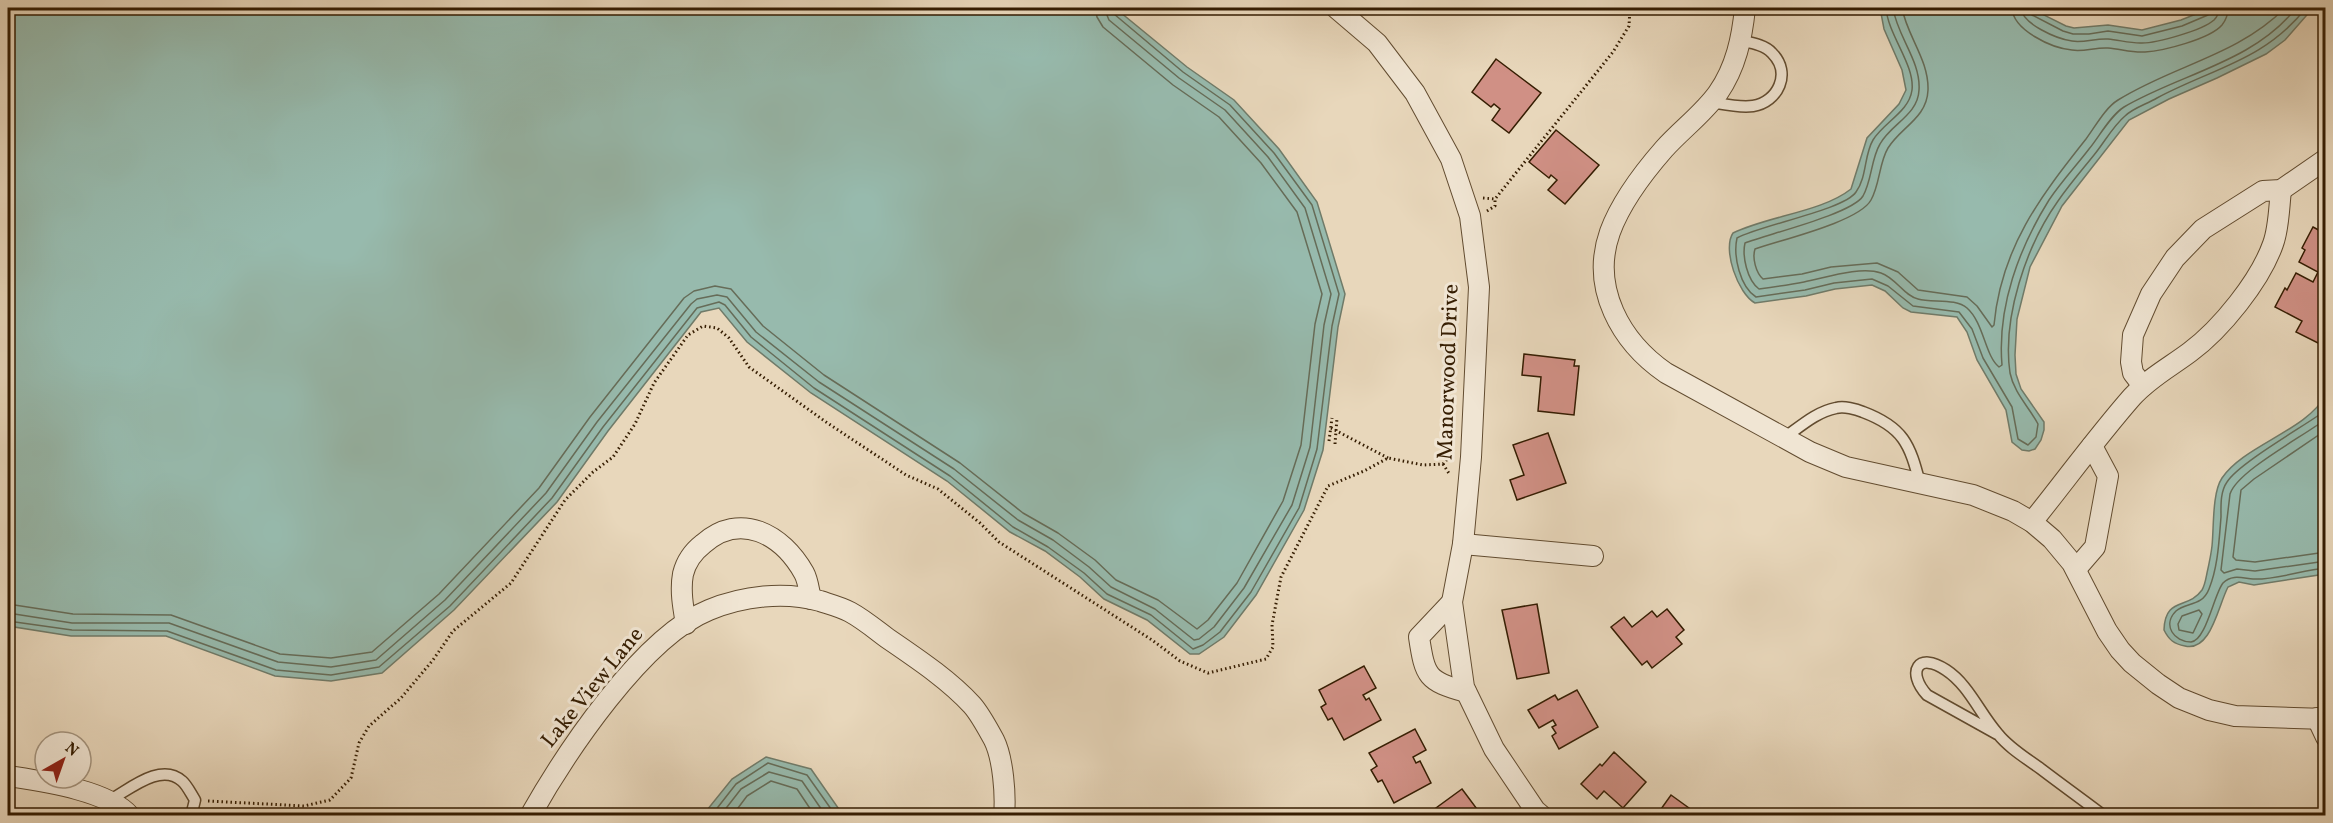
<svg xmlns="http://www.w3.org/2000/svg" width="2333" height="823" font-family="Vollkorn,serif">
<rect width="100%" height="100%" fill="#e8d7bb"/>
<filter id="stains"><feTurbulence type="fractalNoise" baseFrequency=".00333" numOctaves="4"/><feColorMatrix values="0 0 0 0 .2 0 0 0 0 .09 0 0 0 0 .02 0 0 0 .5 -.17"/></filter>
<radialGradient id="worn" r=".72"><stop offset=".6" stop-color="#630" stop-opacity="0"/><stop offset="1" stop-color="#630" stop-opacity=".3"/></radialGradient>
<!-- water -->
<g fill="#97baad" stroke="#707b69" stroke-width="1.5">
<polygon points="8,8 1115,8 1187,67 1234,100 1279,149 1317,202 1345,294 1338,327 1323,450 1304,510 1256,595 1224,637 1199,654 1190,654 1147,620 1104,599 1080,577 1045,551 1010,532 947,481 811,393 747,342 719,308 701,312 608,431 557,502 454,610 382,673 331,681 275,676 166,636 71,636 8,626"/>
<path d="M1880,8H2030L2066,26L2074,28L2108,25L2142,30L2181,20L2211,8H2313L2285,40L2266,54L2217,78L2169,99L2129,120L2062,206L2030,267L2017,319L2015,355L2016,374L2021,389L2044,422V430L2041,440L2035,449L2029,451L2022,450L2012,442L2006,410L1977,360L1967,332L1957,317L1911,312L1903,308L1885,291L1872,285L1835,289L1806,296L1755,303C1738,294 1722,249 1733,233C1768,216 1822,212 1851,189L1867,138L1899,104L1906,90L1902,70L1884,29Z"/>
<path d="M2325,396V574L2254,585L2239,582L2228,587C2218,606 2211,652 2185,646C2174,644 2169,640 2164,630C2165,596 2188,610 2202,590C2205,585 2206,578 2207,573C2209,564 2211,555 2212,546C2214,527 2212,493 2222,478C2243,446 2307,430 2325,396Z"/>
<polygon points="766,757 811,769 843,815 703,815 732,779"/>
</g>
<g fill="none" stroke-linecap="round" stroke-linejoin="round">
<!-- shore -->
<g stroke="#666c58" stroke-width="1.5">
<path d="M1886,8C1888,35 1915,65 1912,90C1909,112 1884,122 1873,140C1864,155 1867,177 1856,192C1844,210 1761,225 1737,238C1733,256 1740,287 1756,297L1805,290L1834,283L1872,279L1888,286L1913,306L1959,312L1972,329L1983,358L2012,407L2018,439L2028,445L2036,437L2038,424C2029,407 2014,393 2010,373C2002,318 2026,246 2058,201C2069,185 2082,170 2094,155C2104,143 2113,126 2125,116C2133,108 2147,104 2157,98C2213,68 2264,61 2306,8"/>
<path d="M1893,8C1897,36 1921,61 1919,90C1918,115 1891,124 1880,144C1871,159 1872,180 1863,196C1852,214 1768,234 1745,243C1742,256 1747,280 1759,289C1774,287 1789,285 1804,282C1825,278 1860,266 1881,273C1896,278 1904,296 1918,299C1932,303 1956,298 1967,308C1984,323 1985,356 1999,367L2002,365C1997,307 2019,248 2049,200C2061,182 2076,166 2089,149C2099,137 2110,116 2124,107C2180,74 2254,62 2296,8"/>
<path d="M1902,8C1907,36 1929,60 1928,90C1927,118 1901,127 1888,148C1879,163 1880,184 1871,200C1859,222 1780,240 1755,249C1752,258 1756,273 1763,279L1802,274L1831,267L1877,263L1898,272L1918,290L1967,297L1977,306L1992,327L1994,325C2001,248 2040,197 2086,139C2095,127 2105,108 2118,100C2174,65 2237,56 2285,8"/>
<path d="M2012,8C2013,30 2051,48 2072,50C2084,52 2096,47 2108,48C2121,49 2132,53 2145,52C2163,51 2210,39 2222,25C2226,20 2228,14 2228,8"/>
<path d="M2021,8C2022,24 2057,39 2072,41C2084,43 2096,38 2108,39C2119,40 2129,43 2140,43C2155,44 2203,30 2214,20C2218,16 2219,12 2219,8"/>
<polyline points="2029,8 2032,15 2063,31 2073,34 2089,34 2108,31 2142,36 2182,26 2208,15 2211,8"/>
<path d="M2326,408L2319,415C2299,429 2238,464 2227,482C2220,492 2221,506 2221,517C2219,541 2218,567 2209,589C2202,607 2186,602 2176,611C2162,625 2174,642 2191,642C2206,641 2214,594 2223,583C2232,574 2242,578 2253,579C2277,580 2302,570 2326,568"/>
<path d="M2326,419C2304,436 2237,471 2230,494L2221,570L2224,573L2237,569L2255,571L2326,561"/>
<polyline points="2326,430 2254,479 2241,490 2233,557 2236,560 2255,562 2326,552"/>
<polyline points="8,604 73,614 171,615 280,654 331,658 372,652 439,594 539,488 590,417 684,298 694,291 715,286 731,289 763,326 824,375 960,463 1023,513 1058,533 1095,560 1116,580 1158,600 1197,629 1208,620 1237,583 1283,501 1301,445 1315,324 1322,294 1297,212 1261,163 1219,117 1173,85 1103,27 1097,17 1095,8"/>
<polygon points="2199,610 2202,614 2193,633 2179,630 2178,624 2182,616"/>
<polyline points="8,613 72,623 169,623 278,662 331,667 376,660 445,600 546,493 597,422 691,304 697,299 717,295 727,297 756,332 819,382 954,469 1018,520 1053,540 1089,567 1111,587 1155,609 1194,640 1199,639 1214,627 1244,588 1292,505 1310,447 1324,325 1331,294 1305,208 1268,157 1225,110 1179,78 1109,20 1104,8"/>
<polyline points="8,621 72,630 167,631 276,670 331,675 379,667 450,606 552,498 603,427 697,308 719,302 725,305 751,337 814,388 950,476 1013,527 1048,547 1084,573 1107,594 1151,615 1193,649 1203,645 1220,632 1251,592 1299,508 1317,449 1332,326 1339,294 1312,205 1274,153 1230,105 1183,72 1114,14 1112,8"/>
<polyline points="711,816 736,784 768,763 807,775 836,816"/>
<polyline points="720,816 741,789 769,772 802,781 826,816"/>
<polyline points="732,816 747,796 771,781 797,789 815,816"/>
</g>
</g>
<!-- building -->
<g fill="#d09085" stroke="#351d02" stroke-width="1.5">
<polygon points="1496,59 1541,93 1509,133 1492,120 1500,109 1494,104 1491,107 1472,92"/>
<polygon points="1556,130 1599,165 1565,204 1548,190 1557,180 1551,175 1549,178 1529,162"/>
<polygon points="2313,227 2326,234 2326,347 2296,332 2302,321 2275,307 2285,288 2287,290 2296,273 2313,282 2318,272 2299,262 2305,250 2302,248"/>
<polygon points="1524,354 1575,360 1574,366 1579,366 1574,415 1538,411 1541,377 1522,375"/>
<polygon points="1548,433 1566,483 1517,500 1510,480 1524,475 1513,445"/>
<polygon points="1537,604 1549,673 1517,679 1502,610"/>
<polygon points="1667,609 1684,630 1676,637 1682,644 1652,668 1647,661 1642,665 1611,627 1624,617 1632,627 1652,611 1657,617"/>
<polygon points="1364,666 1376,688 1363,695 1366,700 1369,698 1381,720 1344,740 1332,718 1328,720 1321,707 1326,704 1319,690"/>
<polygon points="1577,690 1598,727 1559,749 1552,736 1556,733 1552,727 1556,725 1553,720 1539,728 1528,710 1555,695 1558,700"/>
<polygon points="1415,729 1426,750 1413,757 1416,763 1420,761 1431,783 1394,803 1382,780 1378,782 1371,770 1377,766 1369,753"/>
<polygon points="1614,752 1646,782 1623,808 1604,791 1597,799 1581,784 1600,764 1602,766"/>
<polygon points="1462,789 1477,809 1468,816 1425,816"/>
<polygon points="1671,795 1700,816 1656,816"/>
</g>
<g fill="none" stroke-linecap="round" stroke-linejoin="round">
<defs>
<g id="lane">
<path d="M1710,102C1723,104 1739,108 1753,106C1778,102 1792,73 1772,53C1765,45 1752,43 1742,41"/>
<path d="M1784,438C1801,426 1816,412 1836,408C1844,406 1856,409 1863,412C1903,427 1910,444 1920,484"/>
<path d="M1997,734L1927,695C1906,672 1918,651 1946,670C1969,685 1980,714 1998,734C2009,748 2026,758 2041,769C2062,785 2083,800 2104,816"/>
<path d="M110,800C130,789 161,762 182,781C187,785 191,794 195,800L191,816"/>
</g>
<g id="street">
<polyline points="1336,8 1377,43 1415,93 1451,159 1470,216 1479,287 1471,457 1463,544 1452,602 1464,687 1494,749 1535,810 1542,816"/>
<path d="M1745,8C1742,38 1736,67 1718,93C1703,114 1682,129 1664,149C1643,173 1621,202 1610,232C1590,288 1621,342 1666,373L1810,452L1846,467L1973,495L2013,511L2032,522L2052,539L2072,563L2107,631L2120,650L2132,663L2158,684L2179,698L2209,710L2235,716L2326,719"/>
<polyline points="2143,386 2133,373 2131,362 2133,335 2151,294 2175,258 2203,229 2263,191 2281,190 2326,159"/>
<path d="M2032,522C2065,481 2097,437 2132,397C2149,378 2170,367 2190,352C2221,329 2260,281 2273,244C2279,228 2279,207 2281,190"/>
<polyline points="1463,544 1593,556"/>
<polyline points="2076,569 2095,547 2108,476 2092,446"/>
<path d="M1452,602L1419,637C1425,677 1427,681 1466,692"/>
<path d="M686,624C683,607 680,590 683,574C686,562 694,551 703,544C740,511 782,534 804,573C808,580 809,591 811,599"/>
<polyline points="2317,718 2326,737"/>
<path d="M8,776C40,781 108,790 130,816"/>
<path d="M530,816C565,754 642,637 709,610C743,596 784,591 820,601C829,604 841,607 850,612C863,619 875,629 887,638C916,658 948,679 972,705C980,714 988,729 994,740C1003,758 1006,795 1004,816"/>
</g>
</defs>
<!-- lane casing -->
<use href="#lane" stroke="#624c30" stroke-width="13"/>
<!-- street casing -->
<use href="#street" stroke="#624c30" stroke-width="22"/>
<!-- path -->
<g stroke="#351d02" stroke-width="3" stroke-dasharray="1.5 3" stroke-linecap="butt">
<polyline points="1483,198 1495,199"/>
<polyline points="1487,211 1495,206 1495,199 1613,52 1629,26 1630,8"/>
<polyline points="1331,428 1388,458"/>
<polyline points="1329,441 1332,418"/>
<polyline points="1335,444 1337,418"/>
<polyline points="1443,464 1450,475"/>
<polyline points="208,801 304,806 330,800 351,778 359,743 369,726 401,698 433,660 453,631 511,583 565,500 593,472 613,457 635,424 654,383 688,335 703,326 717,328 729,338 749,367 826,422 906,475 938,489 980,523 999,542 1152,640 1180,661 1208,673 1266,659 1273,647 1272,625 1281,577 1328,486 1364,471 1388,458 1423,465 1443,464 1451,455 1454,455"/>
</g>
<!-- lane -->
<use href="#lane" stroke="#f0e5d3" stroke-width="10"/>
<!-- street -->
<use href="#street" stroke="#f0e5d3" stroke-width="20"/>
</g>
<g text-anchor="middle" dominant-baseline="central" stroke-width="6" stroke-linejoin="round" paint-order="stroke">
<!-- street labels -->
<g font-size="22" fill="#351d02" stroke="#f0e5d3">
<text transform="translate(1449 372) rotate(-88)">Manorwood Drive</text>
<text transform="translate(593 688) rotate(-51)">Lake View Lane</text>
</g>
</g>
<!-- margin -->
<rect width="2333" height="823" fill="none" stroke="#e8d7bb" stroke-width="30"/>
<rect x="9" y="9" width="2315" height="805" fill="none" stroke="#351d02" stroke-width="3"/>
<rect x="15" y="15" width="2303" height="793" fill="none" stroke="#351d02" stroke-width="1.5"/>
<!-- north arrow -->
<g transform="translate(63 760) rotate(40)"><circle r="28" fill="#f0e5d3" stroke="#a5957f" stroke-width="1.5"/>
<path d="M0-4.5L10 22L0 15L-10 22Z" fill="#8f2418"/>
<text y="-9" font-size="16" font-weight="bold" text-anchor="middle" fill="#351d02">N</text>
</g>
<rect width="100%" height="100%" filter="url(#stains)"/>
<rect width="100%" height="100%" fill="url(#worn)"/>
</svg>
